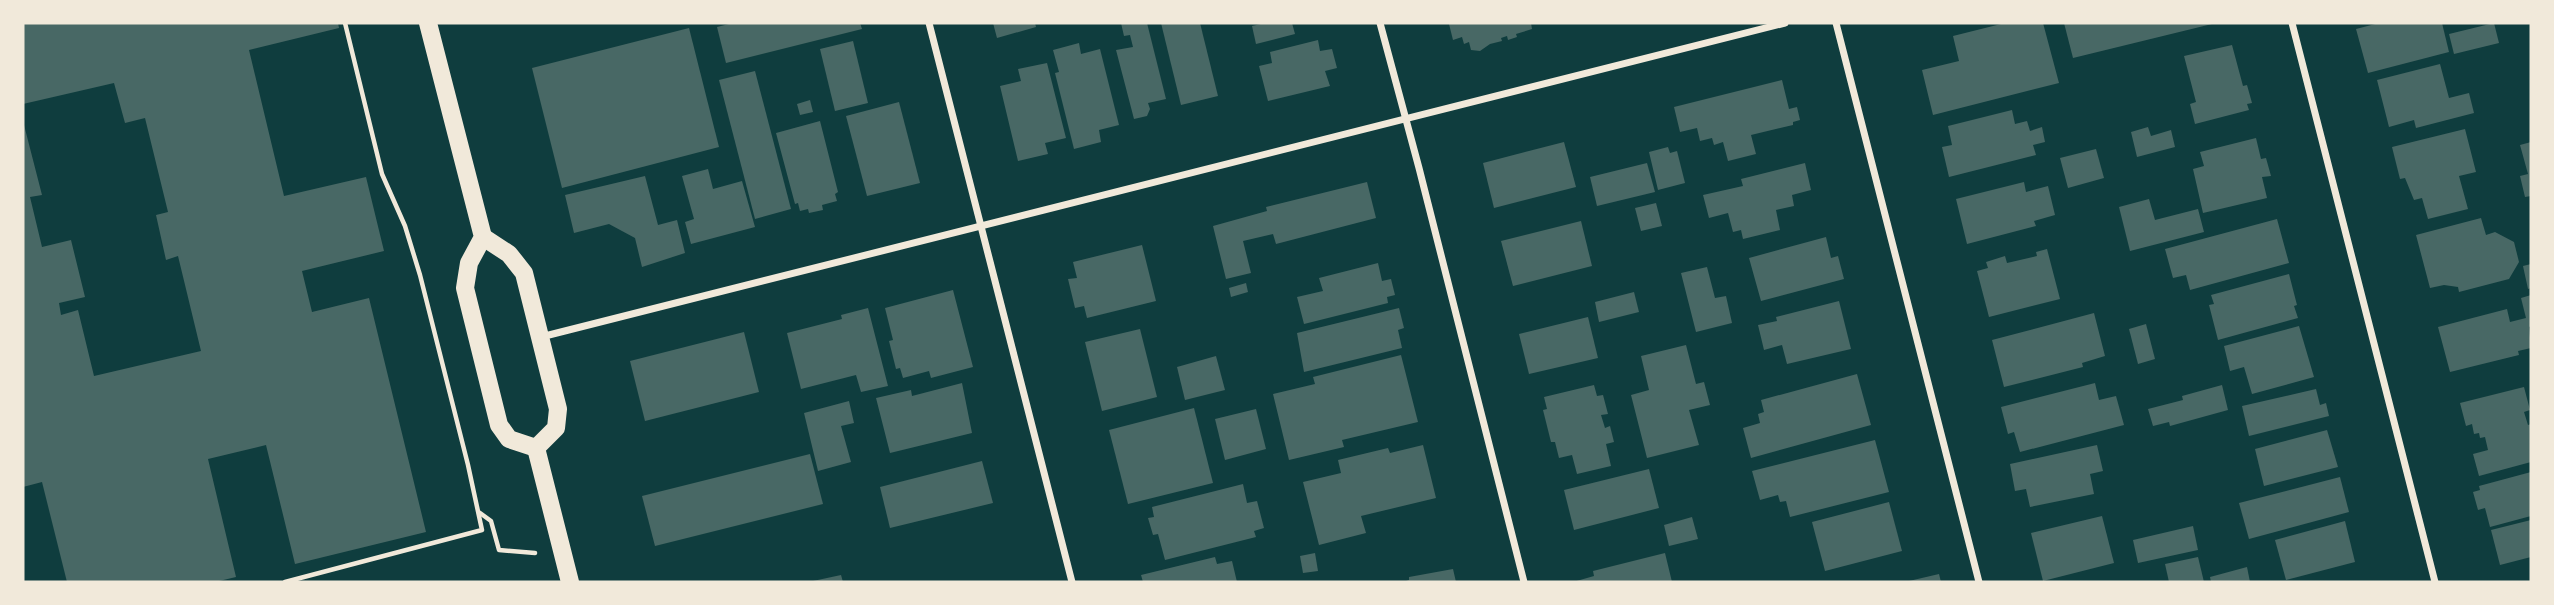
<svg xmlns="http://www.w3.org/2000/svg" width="2554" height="605" font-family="Karla,sans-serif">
<rect width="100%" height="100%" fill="#0f3d3e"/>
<!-- building -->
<g fill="#486865">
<polygon points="28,23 338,23 339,28 249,50 284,196 366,177 384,251 302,271 312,312 369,298 426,532 295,564 266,445 208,459 236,577 215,582 67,582 42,482 23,487 23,121 42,195 30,197 42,247 71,240 85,297 59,303 61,315 78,310 94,376 201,351 178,256 166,260 156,215 168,212 145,118 125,123 114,83 23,104 23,24"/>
<polygon points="733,23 860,23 862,29 726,63 717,27"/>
<polygon points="993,23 1035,23 1036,27 997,38"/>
<polygon points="1121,23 1147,23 1166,99 1148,103 1150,109 1147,116 1134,119 1116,50 1133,47 1130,35 1124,36"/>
<polygon points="1161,23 1200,23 1218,96 1181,105"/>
<polygon points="1265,23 1292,23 1295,34 1256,44 1252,26"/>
<polygon points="1455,23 1531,23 1532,29 1516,34 1517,37 1508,40 1507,36 1501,38 1502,41 1490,44 1480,51 1471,50 1469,42 1464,44 1462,37 1453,40 1449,24"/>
<polygon points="2005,23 2043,23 2059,83 1933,115 1922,70 1959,61 1953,36"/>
<polygon points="2064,23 2212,23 2212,24 2073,58"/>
<polygon points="2379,23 2442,23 2449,52 2368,73 2356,29"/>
<polygon points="2494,23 2499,43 2454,54 2449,34"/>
<polygon points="689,28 719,147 562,188 532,68"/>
<polygon points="1318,40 1320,51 1332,49 1337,68 1325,71 1330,86 1268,101 1259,66 1272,63 1270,52"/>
<polygon points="853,41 868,103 835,111 820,49"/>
<polygon points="1079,43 1081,54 1100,49 1119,125 1099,130 1101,142 1074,149 1055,73 1059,72 1053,50"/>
<polygon points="2232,45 2243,86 2247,85 2252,103 2247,104 2249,110 2195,124 2190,104 2196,102 2184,56"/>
<polygon points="1047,63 1066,138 1045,143 1048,154 1018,161 1000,86 1021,81 1018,69"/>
<polygon points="2440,64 2449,98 2469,93 2474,113 2416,128 2414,120 2389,127 2377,80"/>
<polygon points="755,71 791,209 755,219 719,80"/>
<polygon points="1782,80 1789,109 1797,107 1800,120 1793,122 1793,125 1751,135 1756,154 1728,161 1723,142 1714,145 1712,138 1700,141 1697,128 1680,132 1674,107"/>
<polygon points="810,100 813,112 800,115 797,104"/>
<polygon points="899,102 920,183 867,196 846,116"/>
<polygon points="2012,110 2015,124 2027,121 2030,131 2042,127 2045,142 2033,145 2036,155 1949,177 1942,147 1952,145 1948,126"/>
<polygon points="820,121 838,192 835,194 837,201 822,205 823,210 809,213 808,209 800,211 798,203 795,204 776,133"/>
<polygon points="2148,127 2151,136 2171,130 2175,147 2137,157 2131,132"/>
<polygon points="2465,129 2476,172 2459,176 2468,209 2428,219 2422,198 2414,200 2405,178 2400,179 2392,147"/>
<polygon points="2256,138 2261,159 2266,158 2271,176 2262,177 2267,198 2203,213 2193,169 2204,166 2200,152"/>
<polygon points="1564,142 1576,187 1494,208 1483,163"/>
<polygon points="2531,142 2531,196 2525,197 2520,176 2528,174 2520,145"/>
<polygon points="1668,147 1670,153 1677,151 1685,183 1658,190 1649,152"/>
<polygon points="2096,149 2104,178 2068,188 2060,158"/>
<polygon points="1647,163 1655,192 1597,206 1590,177"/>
<polygon points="1805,163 1811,190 1792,195 1794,206 1776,210 1780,230 1743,239 1741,230 1733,232 1728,213 1709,218 1703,195 1743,186 1741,179"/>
<polygon points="708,169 713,189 742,181 755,227 691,244 685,222 694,219 682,176"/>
<polygon points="645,176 658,225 677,220 685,253 642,267 635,238 609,224 574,233 565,195"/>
<polygon points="1367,182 1376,218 1276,244 1273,234 1243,241 1251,273 1226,279 1213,226 1267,211 1266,207"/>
<polygon points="2024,182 2026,192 2048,186 2055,215 2034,221 2036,226 1967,244 1956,199"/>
<polygon points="2149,199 2155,220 2198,209 2204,232 2130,251 2119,207"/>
<polygon points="1656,203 1662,226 1641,231 1635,208"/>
<polygon points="2481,218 2486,235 2495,232 2514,242 2519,262 2509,279 2459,292 2458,287 2444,285 2430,288 2416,235"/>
<polygon points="2277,219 2289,263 2190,290 2186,275 2173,278 2165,249"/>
<polygon points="1581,221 1592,266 1513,286 1501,241"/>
<polygon points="1826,237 1831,258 1838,256 1844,279 1761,301 1749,258"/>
<polygon points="1142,245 1156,301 1087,318 1084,306 1075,308 1068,279 1077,278 1073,262"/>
<polygon points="2047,249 2060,299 1989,317 1977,271 1988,268 1986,262 2005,256 2007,263 2037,256 2036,252"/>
<polygon points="1378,263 1382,281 1391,279 1395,295 1387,297 1388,303 1304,324 1297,297 1323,291 1319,278"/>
<polygon points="2531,264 2531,288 2528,289 2523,266"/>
<polygon points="1707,267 1715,298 1726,296 1732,323 1696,332 1681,273"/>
<polygon points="2289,274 2297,305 2294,306 2298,318 2218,340 2209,305 2214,304 2211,295"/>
<polygon points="1246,283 1248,292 1231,297 1229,288"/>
<polygon points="953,290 973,367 931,378 929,371 903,378 900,368 896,369 889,341 893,340 885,308"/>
<polygon points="1634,292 1639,312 1599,322 1595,302"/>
<polygon points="2531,295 2531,326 2529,327 2531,348 2518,351 2519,355 2450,372 2438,327 2507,309 2510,322 2526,318 2521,298"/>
<polygon points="1839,301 1851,349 1787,364 1782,345 1764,350 1758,325 1777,321 1776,317"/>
<polygon points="868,308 888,386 861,392 856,375 801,389 787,333 842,319 841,315"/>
<polygon points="1399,308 1404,328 1398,330 1402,348 1304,372 1297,333"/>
<polygon points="2094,313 2105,356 2082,363 2083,367 2004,387 1992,340"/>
<polygon points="1588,317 1598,358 1529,374 1519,334"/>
<polygon points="2146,324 2155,359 2138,364 2129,329"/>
<polygon points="2299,326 2314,377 2252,394 2244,367 2230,371 2224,346"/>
<polygon points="1140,329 1157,397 1102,411 1085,342"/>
<polygon points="744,332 759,392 645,421 630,361"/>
<polygon points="1686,345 1696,384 1704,382 1710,405 1689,410 1699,445 1647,458 1631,395 1649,390 1641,356"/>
<polygon points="1401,355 1418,422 1342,440 1344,447 1289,460 1273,394 1315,384 1313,377"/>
<polygon points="1216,356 1225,390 1185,400 1177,367"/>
<polygon points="1857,374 1871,425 1751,458 1743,428 1760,423 1758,414 1764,412 1761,400"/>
<polygon points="962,383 972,433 890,453 876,398 911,390 912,396"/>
<polygon points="2095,383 2099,400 2116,396 2124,425 2020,452 2014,432 2008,434 2001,407"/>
<polygon points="1594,385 1597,396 1603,395 1608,414 1601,415 1605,428 1610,426 1614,442 1606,444 1611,466 1577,474 1572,455 1559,458 1555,442 1551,442 1543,410 1547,409 1544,397"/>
<polygon points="2222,385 2228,410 2170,426 2169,422 2153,426 2148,409 2183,400 2182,396"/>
<polygon points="2524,387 2530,410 2524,412 2528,425 2531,424 2531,462 2479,476 2473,454 2488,450 2485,437 2480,438 2479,433 2474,434 2472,424 2466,426 2460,403"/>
<polygon points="2316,389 2320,405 2326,403 2329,416 2249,436 2242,406"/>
<polygon points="849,401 854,423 841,426 851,462 818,471 804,413"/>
<polygon points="1194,408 1213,483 1128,504 1109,430"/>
<polygon points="1256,409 1266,449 1225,460 1215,419"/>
<polygon points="2327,430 2338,467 2264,486 2255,449"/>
<polygon points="1875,440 1889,492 1790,517 1786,501 1780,502 1778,495 1760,500 1752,471"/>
<polygon points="1423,445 1436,498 1361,516 1366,533 1319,545 1303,482 1341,473 1338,460 1388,448 1390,453"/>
<polygon points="2097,445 2103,471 2090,474 2094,494 2030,507 2026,489 2015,491 2010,464"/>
<polygon points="810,454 823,504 655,546 642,496"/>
<polygon points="982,461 993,503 890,528 880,487"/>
<polygon points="1649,469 1659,508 1574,530 1564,490"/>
<polygon points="2531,472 2531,516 2490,527 2485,508 2478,510 2473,492 2480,490 2479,486"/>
<polygon points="2340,477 2349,512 2249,539 2239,503"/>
<polygon points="1243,484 1247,503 1257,501 1264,528 1254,531 1256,537 1165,560 1158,534 1153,535 1148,518 1154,517 1152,507"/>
<polygon points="1889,502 1902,551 1825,571 1812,522"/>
<polygon points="2102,516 2114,563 2043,581 2031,533"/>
<polygon points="1692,517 1698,539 1669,546 1664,525"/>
<polygon points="2531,520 2531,557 2500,565 2491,530"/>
<polygon points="2345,521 2355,562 2286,580 2275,540"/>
<polygon points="2193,526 2198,550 2138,563 2133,540"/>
<polygon points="1315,553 1318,571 1303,573 1300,556"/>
<polygon points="1665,553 1672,582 1573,582 1594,576 1593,571"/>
<polygon points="1215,557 1217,564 1232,561 1237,582 1143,582 1141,575"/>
<polygon points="2198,557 2204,582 2169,582 2165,564"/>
<polygon points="2247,567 2250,582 2211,582 2210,577"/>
<polygon points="1453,569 1456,582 1403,582 1409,580 1409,577"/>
<polygon points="1939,574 1941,582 1909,582 1909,581"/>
<polygon points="841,575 843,582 813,582 813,581"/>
</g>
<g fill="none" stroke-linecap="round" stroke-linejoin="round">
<!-- path -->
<g stroke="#f1e9da" stroke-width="4.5">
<polyline points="480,513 491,521 499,550 535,553"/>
<polyline points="285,582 482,530 468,465 420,275 405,226 382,174 345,23"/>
</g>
<!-- minor -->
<g stroke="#f1e9da" stroke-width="7">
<polyline points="929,23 1072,582"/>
<polyline points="1380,23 1419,168 1524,582"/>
<polyline points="1836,23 1979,582"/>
<polyline points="2292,23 2435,582"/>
<polyline points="541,337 1785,23"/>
</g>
<!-- primary -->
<g stroke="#f1e9da" stroke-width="18">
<polyline points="428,23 483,237 469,263 465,288 499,425 509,439 536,448"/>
<polyline points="483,237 509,254 524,273 558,409 556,428 536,448"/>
<polyline points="536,448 570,582"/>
</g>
</g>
<!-- border -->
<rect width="2554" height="605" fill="none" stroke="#f1e9da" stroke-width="49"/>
</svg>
